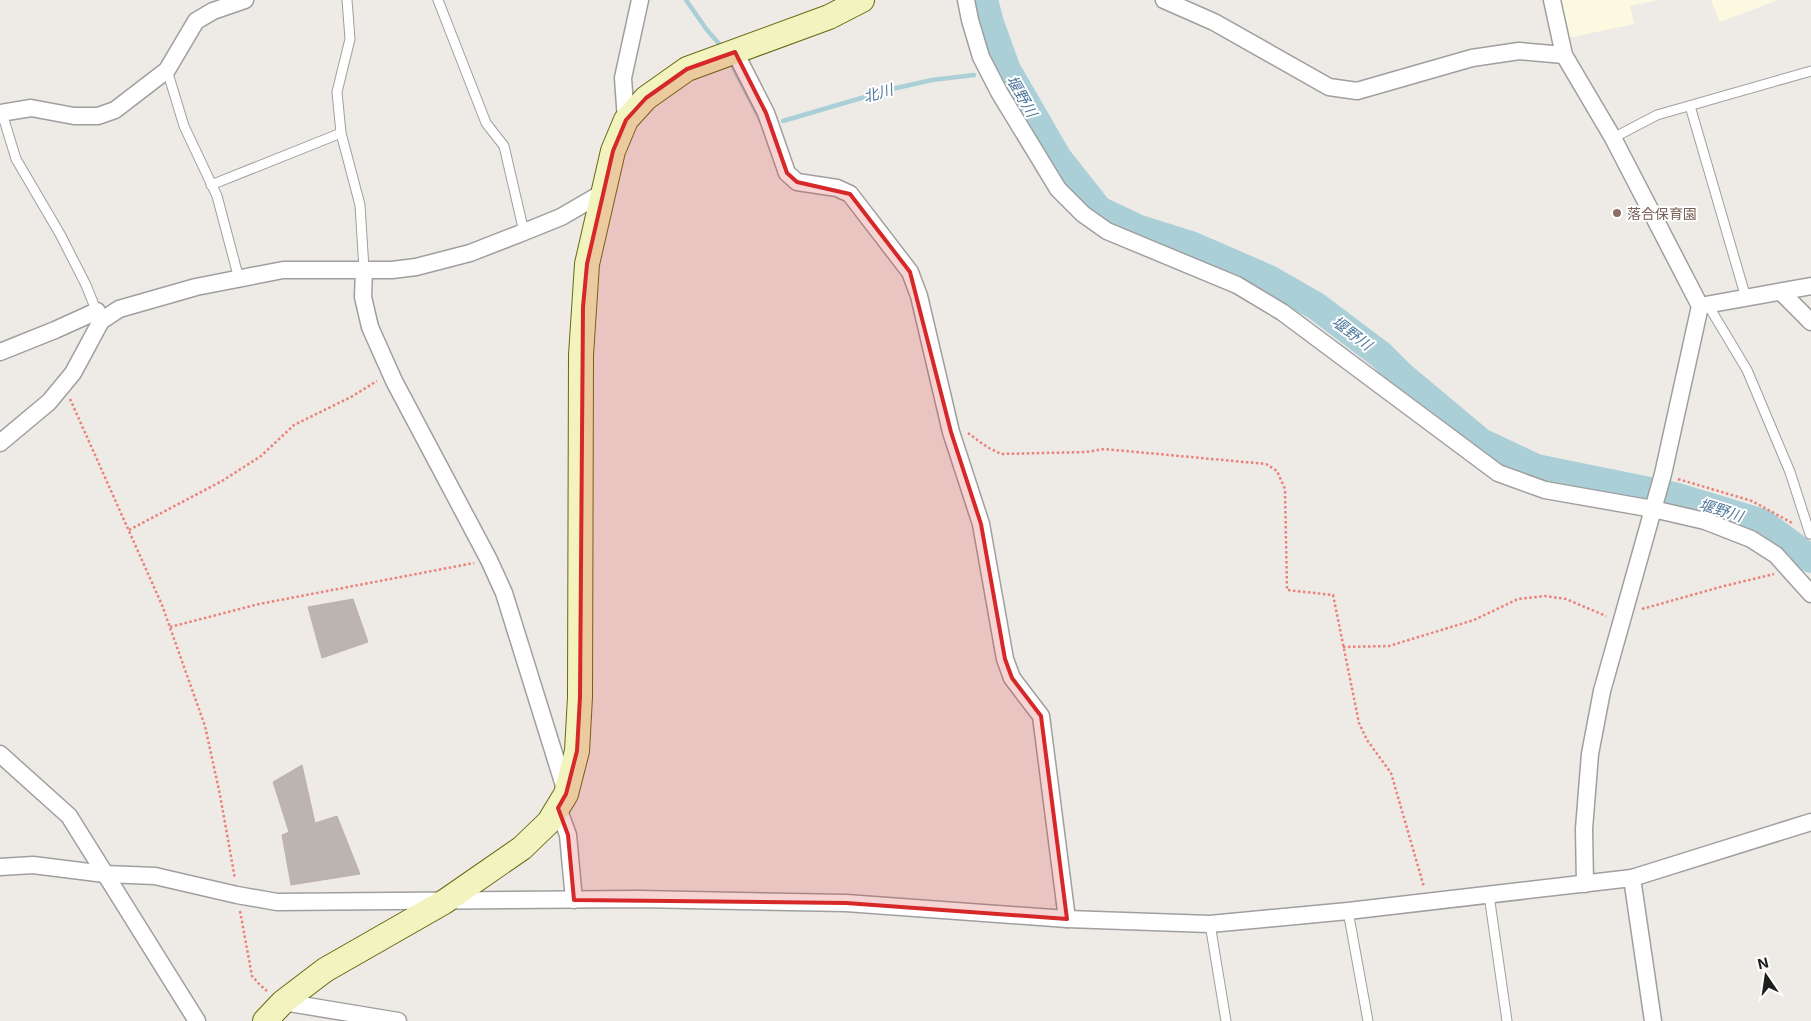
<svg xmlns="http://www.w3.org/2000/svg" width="1811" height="1021" font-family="Inter,'Noto Sans JP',sans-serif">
<rect width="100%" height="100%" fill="#eeebe6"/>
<!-- education -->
<g fill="#fbfae1">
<polygon points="1560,0 1658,0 1630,6 1634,24 1568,38"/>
<polygon points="1711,0 1778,0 1720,22"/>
</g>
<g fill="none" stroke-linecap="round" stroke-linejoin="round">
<!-- stream -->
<g stroke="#abcfd7" stroke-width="4.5">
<polyline points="686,0 707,30 722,47"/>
<polyline points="981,14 990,23"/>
<polyline points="733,67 761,121"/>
<polyline points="783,121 892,89 932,80 974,75"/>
</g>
<!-- river -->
<polyline stroke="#abcfd7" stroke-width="28" points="984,0 990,23 1007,70 1058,158 1099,210 1137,228 1191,245 1267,278 1316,306 1381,355 1401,375 1481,442 1536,468 1674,496 1763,523 1811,559"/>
</g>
<!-- building -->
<g fill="#bbb4af" stroke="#beb2aa">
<polygon points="353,599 368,642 322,658 308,607"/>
<polygon points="302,765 315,823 337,816 360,874 291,885 282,835 289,832 273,782"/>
</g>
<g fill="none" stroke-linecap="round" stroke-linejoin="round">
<defs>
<g id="lane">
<polyline points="347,0 350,39 337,92 341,133 360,205 364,269"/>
<polyline points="438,0 486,123 504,146 524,232"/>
<polyline points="167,70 184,126 217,196 239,279"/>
<polyline points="1690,106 1746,298"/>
<polyline points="2,113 16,159 60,234 86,285 98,315"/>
<polyline points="1613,138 1657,115 1811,71"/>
<polyline points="211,185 341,133"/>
<polyline points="1708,305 1747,370 1790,472 1810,534"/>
<polyline points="1489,895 1507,1021"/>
<polyline points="1348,911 1368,1021"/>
<polyline points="1210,924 1226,1021"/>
</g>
<g id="street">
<polyline points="966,0 970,20 981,57 999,92 1058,189 1083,214 1107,231 1237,285 1282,312 1498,473 1545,490 1653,509 1705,521 1751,539 1776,555 1811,594"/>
<polyline points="1164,0 1214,22 1329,87 1357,91 1472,58 1519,51 1564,55"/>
<polyline points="1552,0 1564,55 1613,138 1700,306 1663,474 1602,691 1590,754 1584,829 1585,884"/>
<polyline points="735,52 766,113 787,173 797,182 837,188 850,194 910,272 919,296 951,432 981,524 1005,659 1012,678 1041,716 1067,919"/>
<polyline points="0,113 31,108 74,116 98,116 115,110 167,70 196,21 213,11 245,0"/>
<polyline points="626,120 623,78 640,0"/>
<polyline points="364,269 363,297 370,327 394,381 489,560 504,593 566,792"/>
<polyline points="1781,292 1811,322"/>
<polyline points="1700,306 1811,286"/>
<polyline points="0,352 55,330 97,311"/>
<polyline points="0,443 49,402 73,373 101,321 119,309 196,287 283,270 392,270 416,267 470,253 524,232 561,217 604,192"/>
<polyline points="0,754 69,816 197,1021"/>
<polyline points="558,808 568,835 574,900"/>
<polyline points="0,867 33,865 105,874 155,876 237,895 277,902 639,899 846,903 1067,919 1210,924 1348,911 1632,878 1811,822"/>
<polyline points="1632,878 1653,1021"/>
<polyline points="283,1002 398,1021"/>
</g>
<polyline id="secondary" points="265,1021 283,1002 325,970 444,902 522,848 549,822 566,794 577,751 580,697 581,355 587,264 613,151 626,120 646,98 687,69 829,17 862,0"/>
</defs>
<!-- lane casing -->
<use href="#lane" stroke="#9f9f9f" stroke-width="11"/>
<!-- street casing -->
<use href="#street" stroke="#9f9f9f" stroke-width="19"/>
<!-- secondary casing -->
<use href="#secondary" stroke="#646a11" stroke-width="26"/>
<!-- path -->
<g stroke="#eb817a" stroke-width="2.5" stroke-dasharray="2.5 2.5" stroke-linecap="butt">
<polyline points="70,399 162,605 205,726 220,795 235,879"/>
<polyline points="968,433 987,447 1001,454 1086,452 1104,449 1266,464 1277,471 1285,489 1287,590 1333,595 1359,723 1367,740 1391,773 1424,887"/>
<polyline points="1678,479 1752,501 1794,524"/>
<polyline points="129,530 222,481 261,456 294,425 351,397 377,381"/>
<polyline points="1642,609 1724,586 1774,574"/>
<polyline points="170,627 259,604 474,563"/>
<polyline points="1343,647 1389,646 1474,620 1518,599 1545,596 1566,599 1606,616"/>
<polyline points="240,911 252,976 260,985 267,991"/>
</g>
<!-- lane -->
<use href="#lane" stroke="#fff" stroke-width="9"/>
<!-- street -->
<use href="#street" stroke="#fff" stroke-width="16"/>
<!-- secondary -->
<use href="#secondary" stroke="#f2f3bf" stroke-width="24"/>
</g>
<!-- marked area -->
<path fill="#d62828" fill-opacity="0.2" stroke="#d62828" stroke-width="4" stroke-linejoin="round" d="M735,52L766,113L787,173L797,182L850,194L910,272L951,432L981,524L1005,659L1012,678L1041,716L1067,919L846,903L574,900L568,835L558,808L566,794L577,751L580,697L583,307L587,264L613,151L626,120L646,98L687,69Z"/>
<!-- markers -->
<circle fill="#8d6e63" stroke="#fff" stroke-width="2" cx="1617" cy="213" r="5"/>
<g text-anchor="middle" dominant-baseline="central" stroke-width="4" stroke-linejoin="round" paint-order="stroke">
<!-- education labels -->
<g font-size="14" fill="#785e54" stroke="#fff" text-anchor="start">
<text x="1627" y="213">落合保育園</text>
</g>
<!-- water labels -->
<g font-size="15" font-style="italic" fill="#527a9d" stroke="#fff">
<text transform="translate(878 93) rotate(-16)">北川</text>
<text transform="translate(1022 96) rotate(60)">堰野川</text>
<text transform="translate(1352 333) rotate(37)">堰野川</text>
<text transform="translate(1721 510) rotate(17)">堰野川</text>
</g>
</g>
<!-- north arrow -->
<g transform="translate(1766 976) rotate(347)" stroke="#ffffff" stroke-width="4" paint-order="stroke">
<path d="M0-4L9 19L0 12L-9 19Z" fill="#1e1e1e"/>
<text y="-8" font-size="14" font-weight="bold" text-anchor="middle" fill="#1e1e1e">N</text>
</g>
</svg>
